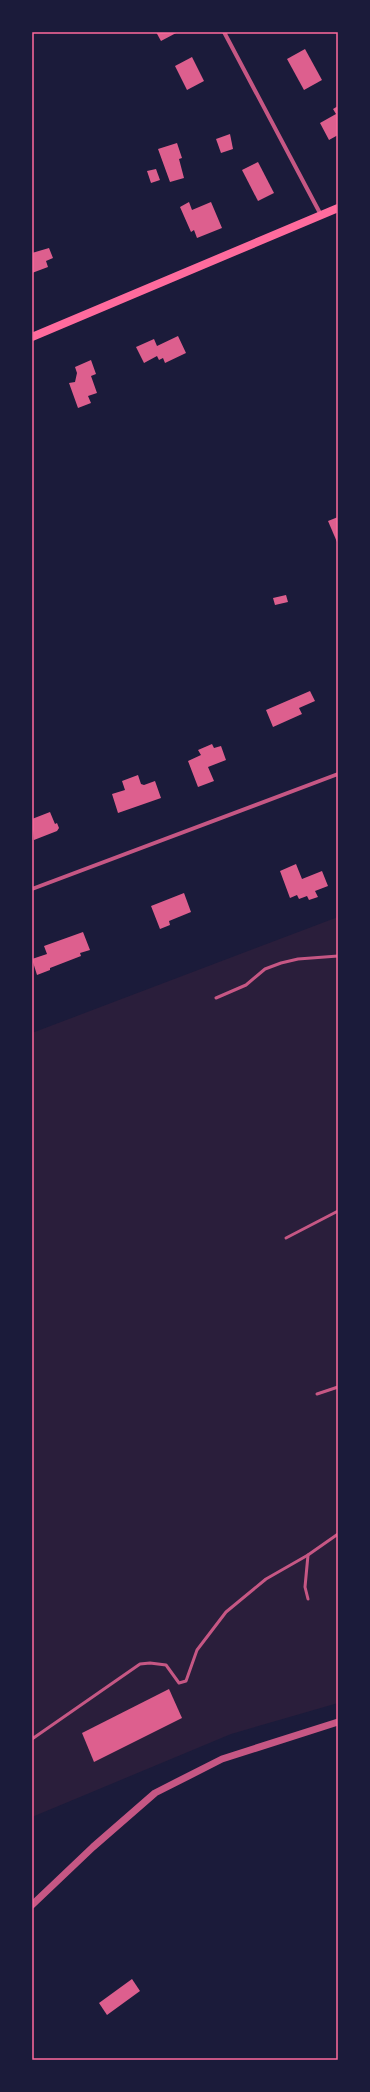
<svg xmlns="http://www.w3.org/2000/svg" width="370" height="2092" font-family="Mulish,sans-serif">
<rect width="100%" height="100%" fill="#1b1b3a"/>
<!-- green -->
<polygon fill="#2a1e3b" points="338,917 338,1703 231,1734 32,1817 32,1033"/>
<!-- building -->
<g fill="#dd5f8e">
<polygon points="156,32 178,32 161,41"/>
<polygon points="305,49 322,80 304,90 287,59"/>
<polygon points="192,57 204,81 187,90 175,66"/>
<polygon points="338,106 338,135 329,140 320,123 336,114 333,109"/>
<polygon points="230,134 233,149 221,153 216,139"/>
<polygon points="177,143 182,158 179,159 184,178 170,182 158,149"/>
<polygon points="258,162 274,193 258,201 242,170"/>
<polygon points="156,169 160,180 151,183 147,171"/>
<polygon points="189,202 192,210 211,202 222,228 197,238 194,230 191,232 180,207"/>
<polygon points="49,248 53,258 46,261 48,267 32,273 32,253"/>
<polygon points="178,336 186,353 165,363 163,358 159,360 157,356 144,363 136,347 154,339 157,346"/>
<polygon points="91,360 96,374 91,376 97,393 88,396 91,403 78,408 69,383 75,382 77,373 75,367"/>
<polygon points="338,517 338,541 337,542 328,521"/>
<polygon points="286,595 288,602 275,605 273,598"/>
<polygon points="310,691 315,701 299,708 302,714 273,727 266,710"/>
<polygon points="212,744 214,748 221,746 226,760 208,767 214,781 198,787 188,761 201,755 198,750"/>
<polygon points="138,775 141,784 144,785 155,781 161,798 118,813 112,794 125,790 122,781"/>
<polygon points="50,812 55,824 57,823 59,828 57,831 34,840 32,819"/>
<polygon points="296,864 302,879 322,871 328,886 315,891 318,897 309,900 307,896 299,899 297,895 290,898 280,871"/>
<polygon points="184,893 191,912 169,921 170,925 160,929 151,906"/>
<polygon points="83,932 90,950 80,953 81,956 50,968 50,970 37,975 32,959 47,954 44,946"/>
<polygon points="169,1689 182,1718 94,1762 82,1733"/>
<polygon points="132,1979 140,1991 107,2015 99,2003"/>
</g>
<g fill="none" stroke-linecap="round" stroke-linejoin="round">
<!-- service -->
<g stroke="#c65784" stroke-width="3">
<polyline points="216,998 246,985 265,969 281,963 298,959 338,956"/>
<polyline points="286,1238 338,1211"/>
<polyline points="317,1394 338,1387"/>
<polyline points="308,1555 305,1587 308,1599"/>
<polyline points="32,1739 140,1664 150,1663 166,1665 179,1683 186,1681 197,1650 226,1612 266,1579 308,1555 338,1534"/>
</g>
<!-- minor -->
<g stroke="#c65784" stroke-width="4">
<polyline points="224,32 321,215"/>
<polyline points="32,889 338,774"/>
</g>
<!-- tertiary -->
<polyline stroke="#c65784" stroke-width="7" points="32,1905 93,1847 155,1793 222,1759 338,1722"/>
<!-- secondary -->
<polyline stroke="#ff6b9d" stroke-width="8" points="32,337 338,208"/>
</g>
<!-- border -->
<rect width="370" height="2092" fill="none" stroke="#1b1b3a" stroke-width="66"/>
<rect x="33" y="33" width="304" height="2026" fill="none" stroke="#ff6b9d" stroke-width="1.5"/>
</svg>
